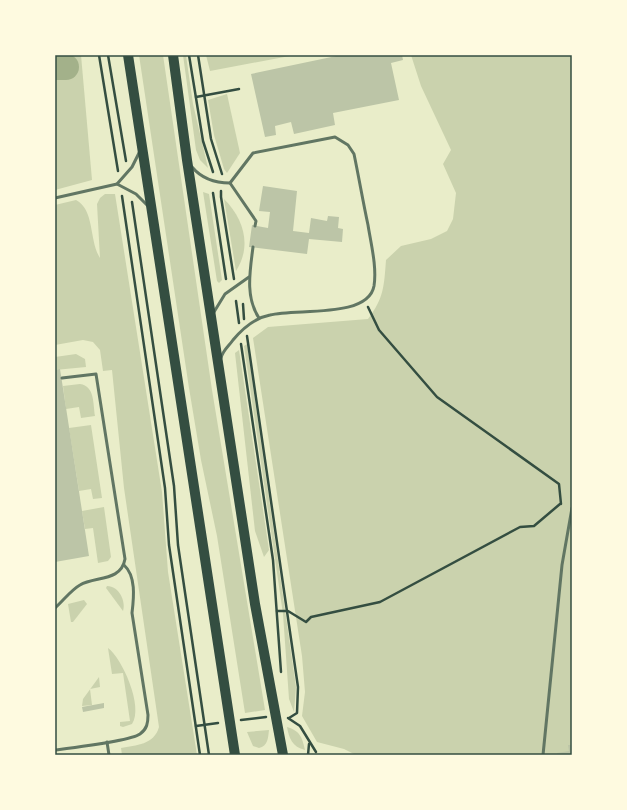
<svg xmlns="http://www.w3.org/2000/svg" width="627" height="810" font-family="'Roboto Serif',serif">
<rect width="100%" height="100%" fill="#e9edc9"/>
<!-- green -->
<g fill="#cad2ad">
<polygon points="55,55 81,55 92,180 55,190"/>
<polygon points="139,55 163,55 212,390 265,710 245,713 217,536 201,460 189,388"/>
<polygon points="183,55 186,55 193,104 208,168 200,160 196,150"/>
<polygon points="206,55 295,55 210,71"/>
<path d="M411,55H572V755H356L344,749L317,742L302,716L305,692L302,656L253,338L268,327L368,319C384,298 384,286 386,260L401,246L431,239L447,231L453,219L456,193L443,164L451,150L421,86Z"/>
<polygon points="227,94 240,153 227,173 224,169 214,135 208,100"/>
<polygon points="203,192 209,194 222,280 219,283 217,281"/>
<path d="M105,194H115L162,492L168,572L197,755H122L121,748C136,745 154,745 159,727L124,488L112,370L103,371L100,350L93,342L83,340L55,345V205L76,200C95,210 89,241 100,258L97,204L100,198Z"/>
<path d="M224,199C244,219 252,246 236,271Z"/>
<polygon points="247,344 296,687 294,712 289,699 283,614 244,346"/>
<polygon points="239,350 269,550 264,557 255,531 235,353"/>
<polygon points="76,354 85,359 86,367 55,370 55,357"/>
<path d="M80,384C95,386 93,404 95,416L81,418L79,407L66,409L63,386Z"/>
<polygon points="91,425 102,498 93,499 91,489 79,491 69,428"/>
<polygon points="104,507 111,557 108,561 98,563 93,528 85,529 82,511"/>
<path d="M107,586C119,586 126,601 123,611L106,588Z"/>
<polygon points="84,600 87,604 73,622 71,622 68,604"/>
<path d="M108,648C122,658 144,707 132,724L123,727L120,726V722L130,721L123,673L112,674Z"/>
<polygon points="99,677 100,687 90,689 92,705 82,706 83,699"/>
<path d="M287,727C300,731 302,737 305,750C292,747 289,738 287,727Z"/>
<path d="M269,730C268,738 268,746 259,748L253,746L247,732Z"/>
</g>
<g fill="none" stroke-linecap="round" stroke-linejoin="round">
<!-- river -->
<polyline stroke="#a3b18a" stroke-width="26" points="55,67 66,67"/>
</g>
<!-- building -->
<g fill="#bcc5a7">
<polygon points="341,55 402,55 403,60 391,63 399,100 333,113 335,125 294,134 291,122 275,126 276,135 265,137 251,74"/>
<polygon points="263,186 297,191 293,231 309,233 311,218 327,221 328,216 339,217 338,228 343,229 342,242 309,239 307,254 249,247 252,225 268,228 270,212 259,211"/>
<polygon points="60,369 89,556 55,562 55,370"/>
<polygon points="104,703 104,708 83,712 82,707"/>
<polygon points="568,745 572,745 572,755 557,755 557,753 569,751"/>
</g>
<g fill="none" stroke-linecap="round" stroke-linejoin="round">
<!-- path -->
<g stroke="#344e41" stroke-width="2.5">
<polyline points="99,55 118,171"/>
<polyline points="108,55 126,161"/>
<polyline points="189,55 203,141 213,172"/>
<polyline points="198,55 211,139 222,174"/>
<polyline points="196,97 239,89"/>
<polyline points="221,191 221,197 234,279"/>
<polyline points="213,193 226,279"/>
<polyline points="122,196 165,488 169,545 200,755"/>
<polyline points="132,202 174,486 178,545 209,755"/>
<polyline points="236,301 239,323"/>
<polyline points="243,304 244,319"/>
<polyline points="368,307 379,330 437,397 559,484 561,504"/>
<polyline points="247,336 298,687 297,713 289,718"/>
<polyline points="241,344 273,560 281,672"/>
<polyline points="277,611 288,611 306,622 311,617 380,602 520,527 534,526 560,504"/>
<polyline points="288,718 300,726 316,752"/>
<polyline points="241,720 266,717"/>
<polyline points="196,726 218,723"/>
<polyline points="308,755 309,744"/>
</g>
<!-- service -->
<g stroke="#617663" stroke-width="3">
<path d="M192,167C202,179 215,183 230,183L253,153L335,137L348,145L354,154C359,178 363,202 368,225C371,244 377,267 374,286C368,319 295,308 270,315C254,318 243,328 233,340C229,346 223,350 221,358"/>
<polyline points="230,183 256,221 255,226"/>
<polyline points="117,184 136,194 147,205"/>
<polyline points="55,198 117,184 132,167 140,151"/>
<path d="M253,247C250,271 245,297 259,318"/>
<polyline points="214,312 225,294 249,277"/>
<path d="M55,608C63,601 71,590 80,585C95,576 121,582 125,559L96,374L62,378"/>
<polyline points="107,742 109,755"/>
<path d="M55,750C71,748 130,741 140,734C147,729 148,723 148,715L132,613C134,597 136,576 124,565"/>
<polyline points="543,755 562,565 572,508"/>
</g>
<!-- primary -->
<g stroke="#344e41" stroke-width="10">
<polyline points="128,55 235,755"/>
<polyline points="173,55 187,160 255,604 283,755"/>
</g>
</g>
<!-- border -->
<rect width="627" height="810" fill="none" stroke="#fefae0" stroke-width="112"/>
<rect x="56" y="56" width="515" height="698" fill="none" stroke="#344e41" stroke-width="1.5"/>
</svg>
